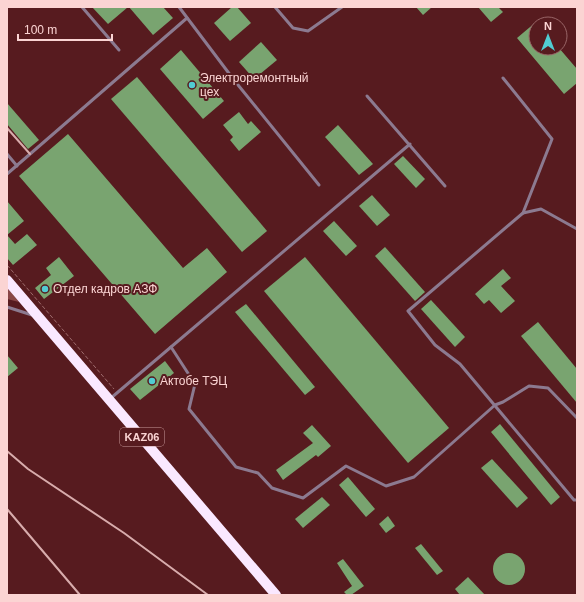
<svg xmlns="http://www.w3.org/2000/svg" width="584" height="602" font-family="Helvetica,sans-serif">
<rect width="100%" height="100%" fill="#571b1f"/>
<!-- forest -->
<polygon fill="#894647" points="7,287 19,302 7,299"/>
<!-- building -->
<g fill="#79a470">
<polygon points="92,7 128,7 108,24"/>
<polygon points="129,7 163,7 173,18 153,35"/>
<polygon points="232,7 237,7 251,23 230,41 214,23"/>
<polygon points="416,7 432,7 423,15"/>
<polygon points="478,7 498,7 503,12 491,22"/>
<polygon points="536,22 536,48 559,48 577,69 577,83 564,94 517,38"/>
<polygon points="261,42 277,60 254,79 239,62"/>
<polygon points="181,50 224,101 203,119 160,69"/>
<polygon points="137,77 267,231 242,252 111,99"/>
<polygon points="7,103 39,140 28,149 7,124"/>
<polygon points="239,112 248,124 251,121 261,132 239,151 230,140 233,137 223,125"/>
<polygon points="338,125 373,164 359,175 325,137"/>
<polygon points="68,134 183,268 207,248 227,272 155,334 19,176"/>
<polygon points="403,156 425,179 416,188 394,164"/>
<polygon points="372,195 390,215 377,226 359,206"/>
<polygon points="7,201 24,221 7,235 15,244 27,234 37,245 13,265 7,258"/>
<polygon points="334,221 357,246 346,256 323,231"/>
<polygon points="385,247 425,292 415,301 375,256"/>
<polygon points="59,257 74,276 44,299 35,288 51,275 46,268"/>
<polygon points="305,257 449,428 408,463 264,291"/>
<polygon points="503,269 511,278 501,286 515,301 501,313 489,300 484,304 475,294"/>
<polygon points="431,300 465,337 455,347 421,309"/>
<polygon points="246,304 315,387 305,395 235,312"/>
<polygon points="538,322 577,369 577,403 521,336"/>
<polygon points="7,355 18,368 7,377"/>
<polygon points="165,361 174,373 140,400 130,389"/>
<polygon points="500,424 560,497 551,505 491,432"/>
<polygon points="312,425 331,446 318,457 316,455 283,480 276,470 313,443 303,433"/>
<polygon points="492,459 528,498 517,508 481,468"/>
<polygon points="348,477 375,509 366,517 339,485"/>
<polygon points="322,497 330,505 303,528 295,519"/>
<polygon points="388,516 395,526 386,533 379,524"/>
<polygon points="421,544 443,571 437,575 415,548"/>
<circle cx="509" cy="569" r="16"/>
<polygon points="343,559 364,586 351,595 347,595 344,592 352,586 337,563"/>
<polygon points="468,577 485,595 460,595 455,589"/>
</g>
<g fill="none" stroke-linecap="round" stroke-linejoin="round">
<!-- path -->
<polyline stroke="#9e6b6d" stroke-width="1" stroke-dasharray="4 2" stroke-linecap="butt" points="7,265 114,389"/>
<!-- lane -->
<g stroke="#8c7a90" stroke-width="3">
<polyline points="82,7 119,50"/>
<polyline points="179,7 234,80 319,185"/>
<polyline points="275,7 293,28 308,31 342,7"/>
<polyline points="503,78 552,139 523,213 408,311 435,345 460,364 574,500 577,500"/>
<polyline points="367,96 445,186"/>
<polyline points="7,154 17,166"/>
<polyline points="7,174 187,18"/>
<polyline points="523,213 541,209 577,229"/>
<polyline points="7,307 32,315"/>
<polyline points="171,347 195,384 189,409 236,467 258,473 272,488 303,498 346,466 386,486 414,477 495,405 503,402 529,386 548,388 577,418"/>
<polyline points="111,398 410,144"/>
</g>
<!-- highway -->
<polyline stroke="#fae8ff" stroke-width="10" points="7,280 276,595"/>
<!-- rail -->
<g stroke="#d8acac" stroke-width="2">
<polyline points="7,128 30,154"/>
<polyline points="7,451 28,469 124,533 208,595"/>
<polyline points="7,509 80,595"/>
</g>
</g>
<!-- markers -->
<g fill="#51ccd2" stroke="#571b1f" stroke-width="1.5">
<circle cx="192" cy="85" r="4"/>
<circle cx="45" cy="289" r="4"/>
<circle cx="152" cy="381" r="4"/>
</g>
<g text-anchor="middle" dominant-baseline="central" stroke-width="4" stroke-linejoin="round" paint-order="stroke">
<!-- shield labels -->
<rect fill="#571b1f" stroke="#ca9c9d" stroke-width="1" x="120" y="428" width="44" height="18" rx="3"/>
<g font-size="11" font-weight="bold" fill="#fbd4d3">
<text x="142" y="437">KАZ06</text>
</g>
<!-- poi labels -->
<g font-size="12" fill="#fbd4d3" stroke="#571b1f" text-anchor="start">
<text x="200" y="78">Электроремонтный<tspan x="200" dy="14">цех</tspan></text>
<text x="53" y="289">Отдел кадров АЗФ</text>
<text x="160" y="381">Актобе ТЭЦ</text>
</g>
</g>
<!-- border -->
<rect width="584" height="602" fill="none" stroke="#fbd4d3" stroke-width="16"/>
<!-- north arrow -->
<g transform="translate(548 36)"><circle r="19" fill="#571b1f" stroke="#996567"/>
<path d="M0-3L7 15L0 10L-7 15Z" fill="#51ccd2"/>
<text y="-6" font-size="11" font-weight="bold" text-anchor="middle" fill="#fbd4d3">N</text>
</g>
<!-- scale -->
<path d="M18 34v6h94v-6" fill="none" stroke="#fbd4d3" stroke-width="2"/>
<text x="24" y="34" font-size="12" fill="#fbd4d3" stroke="#571b1f" stroke-width="3" paint-order="stroke">100 m</text>
</svg>
